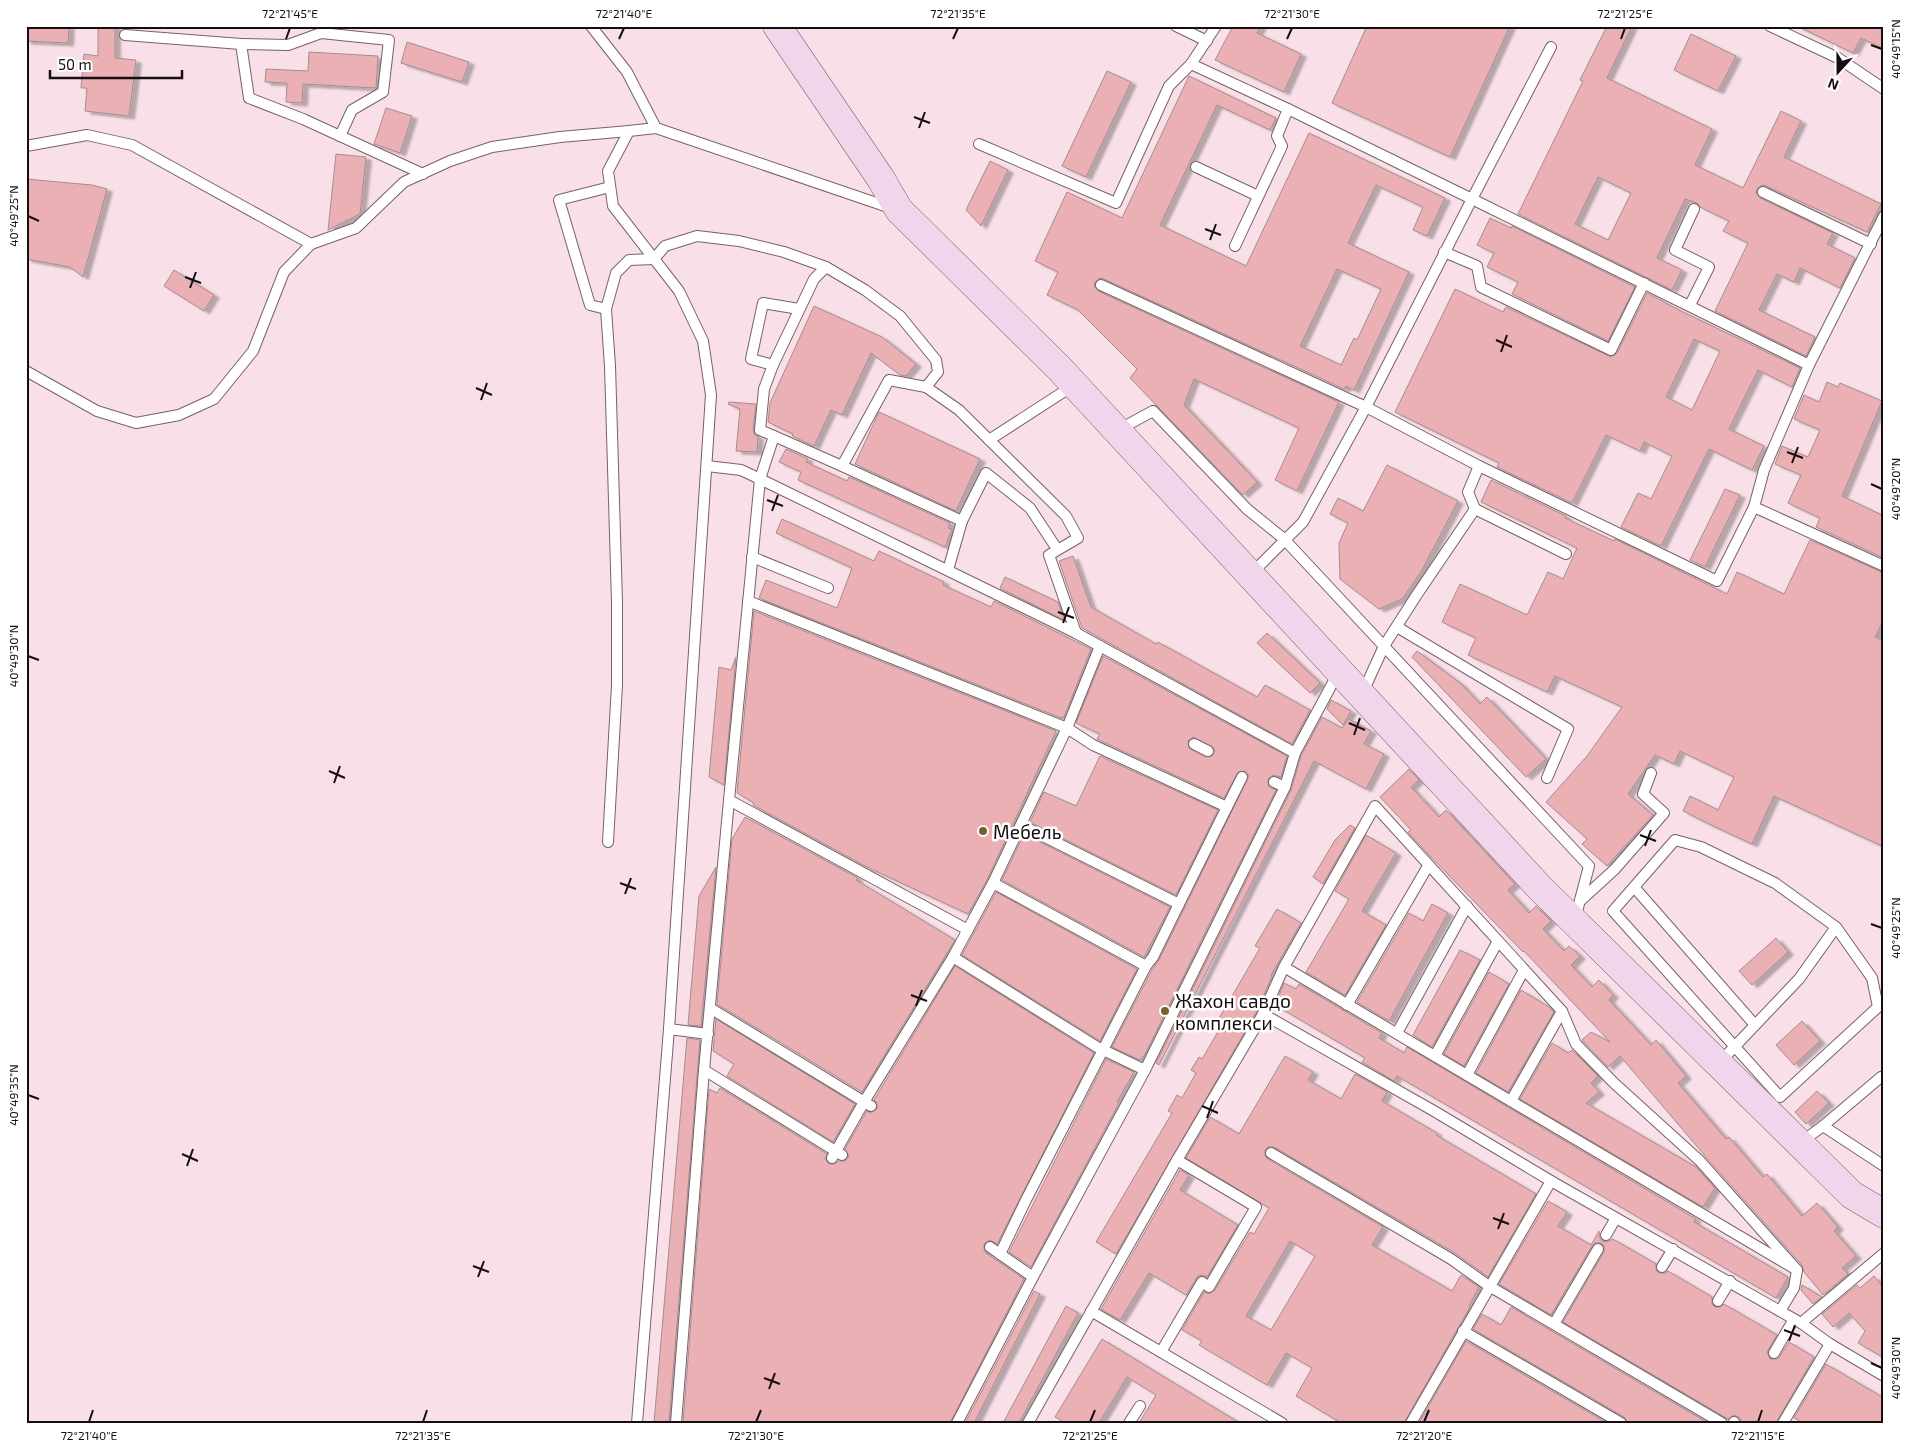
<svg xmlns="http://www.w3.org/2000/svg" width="1910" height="1449" font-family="'Exo 2',sans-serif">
<defs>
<filter id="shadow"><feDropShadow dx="5.5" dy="3" stdDeviation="1" flood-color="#0004"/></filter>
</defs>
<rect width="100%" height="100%" fill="#f9e0e8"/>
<!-- building -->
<g fill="#eab0b4" stroke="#a58c8e" fill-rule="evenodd" filter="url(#shadow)">
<polygon points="26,26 69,26 68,43 26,41"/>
<polygon points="98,26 115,26 115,58 136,60 129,116 85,111 87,88 81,88 84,54 98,56"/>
<polygon points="1233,26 1261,26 1257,33 1301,54 1284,92 1215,60"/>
<polygon points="1367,26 1510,26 1450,157 1332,103"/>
<path d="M1607,26H1632L1607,78L1712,129L1695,165L1743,188L1781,111L1801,121L1784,157L1881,204L1867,232L1766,186L1762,185L1757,189L1756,193L1760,198L1833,233L1827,244L1855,258L1840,288L1800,268L1794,282L1777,274L1759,310L1815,337L1806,356L1715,311L1748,243L1723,231L1729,221L1700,207L1697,203L1685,199L1657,258L1682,270L1672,290L1518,214L1583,81L1580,80ZM1598,177L1631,193L1608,240L1575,224Z"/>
<polygon points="1797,26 1884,26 1884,49 1861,38 1853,53"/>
<polygon points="1691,34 1736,56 1718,91 1674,70"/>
<polygon points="407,42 469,62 462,82 401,63"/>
<polygon points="309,52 378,56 376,88 303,84 302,103 286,102 287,83 265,82 266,69 308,71"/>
<polygon points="1107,71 1131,82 1086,177 1062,166"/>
<path d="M1189,76L1276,118L1270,130L1217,105L1160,225L1246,266L1309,133L1445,198L1427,236L1413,230L1423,207L1376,185L1348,243L1409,272L1354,390L1346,386L1344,389L1104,279L1100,278L1095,282L1094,286L1098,291L1339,402L1297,491L1275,480L1299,428L1194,379L1184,405L1257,482L1243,495L1130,378L1137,369L1078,310L1047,295L1058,272L1035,261L1067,192L1122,218ZM1337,269L1381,289L1357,340L1354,338L1341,365L1300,346Z"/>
<polygon points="386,108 412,116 400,153 374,144"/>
<polygon points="336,154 366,157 360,214 328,230"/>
<polygon points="990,161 1008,170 981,226 966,210"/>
<polygon points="26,179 92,185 107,189 83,277 70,267 26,259"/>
<polygon points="1490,218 1511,228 1512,226 1635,287 1608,341 1512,294 1518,282 1487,267 1494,253 1477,245"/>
<polygon points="174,270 214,295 204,311 164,286"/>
<path d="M1455,289L1503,312L1506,307L1611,357L1617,353L1647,293L1681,311L1800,368L1792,387L1758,370L1729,429L1764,446L1752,470L1709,449L1661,546L1621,527L1638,493L1651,499L1672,456L1644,442L1640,451L1606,435L1572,503L1497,467L1499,463L1395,412ZM1694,339L1720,351L1692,410L1666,397Z"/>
<polygon points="814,306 882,337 916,364 906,376 900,375 871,353 842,415 831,410 814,446 792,436 793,434 768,422 770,403"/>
<polygon points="1827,382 1838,387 1840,383 1882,401 1842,496 1884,516 1884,558 1816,527 1820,518 1788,503 1801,475 1775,464 1782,446 1808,457 1820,430 1794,419 1804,395 1819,402"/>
<polygon points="729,402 756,404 753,429 754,434 758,437 757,452 736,451 740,409 728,404"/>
<polygon points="879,412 980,459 956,511 855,464"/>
<polygon points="786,449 808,459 806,462 847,481 849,477 950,523 948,528 952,529 945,547 798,480 801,472 779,462"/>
<polygon points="1387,465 1458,501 1421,572 1402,599 1379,609 1340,579 1339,543 1348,523 1330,514 1338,498 1363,511"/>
<polygon points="1491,480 1566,516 1565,518 1614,541 1615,539 1727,594 1737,572 1784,594 1810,540 1884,573 1884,619 1875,637 1884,641 1884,847 1774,796 1752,844 1711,825 1683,811 1690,796 1718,810 1734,777 1680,751 1674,764 1655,755 1628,794 1653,815 1607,866 1582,844 1587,839 1546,802 1587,756 1622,707 1555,676 1547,692 1468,655 1476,638 1442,622 1460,584 1527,615 1548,572 1563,579 1577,548 1481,502"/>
<polygon points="1725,489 1740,495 1705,567 1690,560"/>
<polygon points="782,519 874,561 879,551 944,582 943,585 991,607 994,601 1091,649 1064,717 1062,717 1061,718 759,598 766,580 837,608 852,568 776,533"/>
<polygon points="1073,556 1091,607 1156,644 1158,642 1257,697 1265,685 1310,710 1292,744 1082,628 1059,561"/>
<polygon points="1005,577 1058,602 1064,620 1000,588"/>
<polygon points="754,611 1056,731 987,880 968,914 867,867 753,805 754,803 737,793"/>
<polygon points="1267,633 1320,683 1310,693 1257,643"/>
<polygon points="1417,651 1460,683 1480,704 1487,697 1546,759 1526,777 1412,657"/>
<path d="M1103,656L1287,756L1281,777L1273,775L1268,779V786L1276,790L1144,1056L1140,1060L1112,1047L1152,970L1159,960L1249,776L1245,771L1238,772L1224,798L1097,739L1100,734L1076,723ZM1193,737L1213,747L1215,751L1212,756L1205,757L1189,748L1188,741Z"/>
<polygon points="736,657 724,785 709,777 719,667 731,670"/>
<polygon points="1331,700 1351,711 1343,725 1327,709"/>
<polygon points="1322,717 1342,728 1349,719 1371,731 1364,744 1384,754 1366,789 1314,761 1159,1065 1156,1063 1291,790 1301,756"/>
<polygon points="1100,756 1218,810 1176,895 1030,822 1044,792 1076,806"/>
<polygon points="1409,769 1419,780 1411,787 1439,817 1446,810 1515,884 1508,890 1529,913 1536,906 1551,921 1543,929 1564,951 1569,946 1580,956 1571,965 1592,987 1599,980 1613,995 1609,1000 1651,1045 1656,1040 1686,1076 1678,1083 1726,1139 1729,1137 1763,1177 1767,1174 1802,1216 1817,1203 1838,1227 1834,1231 1856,1256 1842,1268 1848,1274 1823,1295 1804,1272 1802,1265 1706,1157 1620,1056 1608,1067 1582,1040 1591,1032 1610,1042 1524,951 1523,952 1431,857 1408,832 1411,830 1380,797"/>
<polygon points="745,817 858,878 856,880 955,940 862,1092 717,1004 732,839"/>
<polygon points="1350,825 1355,828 1323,884 1313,877 1335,840"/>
<polygon points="1024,834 1170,907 1144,957 1002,880"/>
<polygon points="1366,835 1396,853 1362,911 1386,925 1345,995 1306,972 1349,899 1335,891"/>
<polygon points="716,867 701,1026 688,1025 699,896"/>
<polygon points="996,892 1137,969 1100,1041 962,955"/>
<polygon points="1432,904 1448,913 1389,1021 1357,1002 1409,913 1423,921"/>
<polygon points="1277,909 1301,923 1271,975 1272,976 1257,1011 1116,1254 1096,1242 1172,1113 1168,1111 1177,1095 1182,1098 1196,1073 1191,1070 1199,1057 1202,1059 1219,1030 1214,1027 1260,948 1255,946"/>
<polygon points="1776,938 1788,952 1752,985 1739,971"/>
<polygon points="1460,950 1480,960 1432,1047 1413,1035"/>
<polygon points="955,966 1094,1053 997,1244 990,1240 984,1244 984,1249 986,1253 1024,1279 950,1423 683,1423 709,1089 717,1093 720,1088 827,1154 825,1159 829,1164 835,1164 838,1161 845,1161 849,1156 845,1149 867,1111 871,1113 877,1109 877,1103 874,1100"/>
<polygon points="1489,972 1509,984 1464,1066 1444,1054"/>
<polygon points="1284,983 1296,989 1299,984 1382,1033 1379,1038 1404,1053 1407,1047 1696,1219 1694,1222 1788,1277 1776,1298 1397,1076 1394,1081 1362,1062 1365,1058 1275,1005"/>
<polygon points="1521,990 1549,1007 1554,1012 1508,1092 1476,1073"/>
<polygon points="716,1019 855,1104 833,1142 727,1076 734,1064 713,1051"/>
<polygon points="1802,1021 1820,1041 1794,1065 1776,1045"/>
<polygon points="687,1038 700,1040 669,1423 654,1423"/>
<polygon points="1552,1043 1568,1053 1572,1050 1598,1076 1591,1083 1599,1092 1586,1103 1696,1167 1715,1188 1703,1207 1520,1099"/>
<path d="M1285,1056L1313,1072L1308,1080L1341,1099L1355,1074L1387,1092L1382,1101L1437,1133L1436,1135L1536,1194L1488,1277L1455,1253L1274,1147H1268L1265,1150V1156L1268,1159L1383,1227L1372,1245L1452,1291L1461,1275L1479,1287L1469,1306L1470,1307L1404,1423H1341L1296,1396L1312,1368L1286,1353L1267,1385L1199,1345L1202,1341L1182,1330L1204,1292L1209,1294L1215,1290L1250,1232L1254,1234L1269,1208L1186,1158L1210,1117L1239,1134ZM1290,1241L1315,1256L1271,1330L1246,1316Z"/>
<polygon points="1106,1059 1134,1072 1117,1102 1119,1103 1031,1267 1009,1252"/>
<polygon points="1817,1091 1829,1103 1806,1124 1795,1112"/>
<polygon points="1180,1170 1189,1175 1180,1190 1238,1225 1207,1277 1203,1275 1198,1276 1186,1295 1149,1273 1120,1320 1101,1309"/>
<polygon points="1548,1201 1567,1212 1558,1226 1591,1245 1599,1231 1600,1238 1602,1241 1606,1242 1613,1239 1656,1264 1656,1270 1659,1273 1665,1273 1668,1271 1712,1297 1712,1304 1715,1307 1721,1307 1724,1304 1777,1335 1767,1352 1770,1359 1778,1359 1789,1342 1814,1357 1776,1423 1741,1423 1740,1418 1734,1415 1728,1419 1563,1322 1604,1252 1604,1246 1601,1243 1595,1243 1592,1246 1551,1315 1499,1284"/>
<polygon points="1874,1276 1884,1288 1884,1358 1858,1343 1865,1331 1849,1313 1833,1327 1822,1314 1857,1285 1860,1288"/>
<polygon points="1802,1285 1822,1297 1813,1304 1801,1290"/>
<polygon points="1034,1291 1040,1294 974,1423 965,1423"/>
<polygon points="1066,1306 1078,1313 1019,1423 1003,1423"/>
<polygon points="1511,1307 1708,1423 1628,1423 1624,1417 1473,1329 1482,1314 1501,1325"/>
<polygon points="1102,1339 1215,1408 1240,1423 1139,1423 1156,1395 1127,1377 1099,1423 1066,1423 1055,1417"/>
<polygon points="1466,1341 1607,1423 1419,1423"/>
<polygon points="1826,1364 1884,1398 1884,1423 1803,1423 1794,1418"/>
</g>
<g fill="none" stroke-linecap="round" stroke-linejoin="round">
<defs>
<g id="service">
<polyline points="591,26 627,72 656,128"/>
<polyline points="1176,26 1207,41"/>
<polyline points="1770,26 1838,58 1884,89"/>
<polyline points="125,35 241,44 249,98 303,119 423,174"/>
<polyline points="241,44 288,45 321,33 389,40 383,92 352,110 340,136"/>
<polyline points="1191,64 1216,26"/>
<polyline points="979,144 1116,203 1169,86 1191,64 1288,109 1472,199 1551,47"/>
<polyline points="26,146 87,135 132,145 311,244 356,228 404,182 450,161 492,147 560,137 629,131"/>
<polyline points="1196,167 1258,196"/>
<polyline points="1763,192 1871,244"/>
<polyline points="1235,246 1282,146 1277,136 1288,109"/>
<polyline points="1444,252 1477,266 1481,287 1611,350 1644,283"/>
<polyline points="1101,285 1366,407 1479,466 1717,581 1754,507 1764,470 1809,365 1884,216"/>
<polyline points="1690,305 1709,267 1675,250 1694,209"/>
<polyline points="606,309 590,305 559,200 610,187"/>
<polyline points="799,309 763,303 751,359 773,365 814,279 826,267"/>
<polyline points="773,365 764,389 760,430 774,436"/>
<polyline points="26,371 97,411 136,423 179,415 214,399 253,351 284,272 311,244"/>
<polyline points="1118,430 1153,411 1247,509 1284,539 1589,866 1575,919"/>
<polyline points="989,440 1074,385"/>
<polyline points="707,466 741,470 760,479 774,436 842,466 889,380 926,387 959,410 1066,516 1078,538 1049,555 1076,633"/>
<polyline points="842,466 962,521 986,473 1030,508 1057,549"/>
<polyline points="1754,507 1884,566"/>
<polyline points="1475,509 1468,492 1479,466"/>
<polyline points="752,557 828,588"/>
<polyline points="948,570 962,521"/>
<polyline points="1251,574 1303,522 1366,407 1472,199 1809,365"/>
<polyline points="748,601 1067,728 1093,745 1227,807 1179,904 1021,825"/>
<polyline points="1397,627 1568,729 1547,778"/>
<polyline points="1363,692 1384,646 1416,596 1475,509 1566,554"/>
<polyline points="1194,744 1208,751"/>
<polyline points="1274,782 1285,787"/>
<polyline points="1227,807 1242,777"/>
<polyline points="608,842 617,685 617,602 610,366 606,309 616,273 629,260 654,259 665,246 697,236 739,241 784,252 826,267 865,290 900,316 936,360 938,372 926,387"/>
<polyline points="993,883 1146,966 1026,1200 1000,1254"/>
<polyline points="1634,887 1755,1025"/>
<polyline points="1580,901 1615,869 1664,813 1643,794 1651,773"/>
<polyline points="968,930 729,800 760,479 1076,633 1295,753"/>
<polyline points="953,957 1097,1047 1145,1070"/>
<polyline points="1146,966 1153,957 1179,904"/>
<polyline points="1347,1005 1428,866"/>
<polyline points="710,1008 871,1106"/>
<polyline points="1263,1014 1434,1111 1551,1181 1801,1323 1830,1344 1884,1376"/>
<polyline points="669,1029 708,1034"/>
<polyline points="1397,1033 1467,906"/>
<polyline points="1435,1056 1498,941"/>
<polyline points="1719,1063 1799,979 1836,927 1872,978 1878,1007 1780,1097 1613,911 1675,840 1701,847 1775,883 1836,927"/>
<polyline points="704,1070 842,1155"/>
<polyline points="1467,1075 1524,970"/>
<polyline points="1511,1101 1562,1011"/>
<polyline points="1823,1126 1881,1077 1884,1079"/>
<polyline points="1800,1143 1823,1126 1884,1166"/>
<polyline points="1271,1153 1451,1259 1489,1286 1722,1423"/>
<polyline points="832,1158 864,1102 953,957 993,883 1067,728 1100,646"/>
<polyline points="1606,1235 1616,1218"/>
<polyline points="990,1247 1033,1277"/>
<polyline points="1662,1267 1673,1249"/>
<polyline points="1718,1301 1730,1281"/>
<polyline points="1091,1311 1282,1423"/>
<polyline points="1780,1311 1794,1288 1797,1270"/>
<polyline points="1801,1323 1884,1253"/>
<polyline points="1554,1324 1598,1249"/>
<polyline points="1463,1331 1621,1423"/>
<polyline points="1161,1352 1202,1282 1209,1287 1256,1207 1177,1160"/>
<polyline points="1774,1353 1794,1319"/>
<polyline points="637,1423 669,1029 711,395 703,341 679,291 613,206 608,171 629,131 656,128 891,208"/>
<polyline points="676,1423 704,1070 729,800"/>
<polyline points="957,1423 1033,1277 1145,1070 1285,787 1295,753 1338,673"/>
<polyline points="1028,1423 1177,1160 1263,1014 1284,967 1375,806 1562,1011 1576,1044 1614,1083 1700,1161 1797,1270 1284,967"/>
<polyline points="1129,1423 1140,1406"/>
<polyline points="1411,1423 1551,1181"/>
<polyline points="1734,1423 1734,1422"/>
<polyline points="1783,1423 1830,1344"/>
</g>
<polyline id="secondary" points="777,26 881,179 899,210 1059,368 1539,887 1852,1195 1884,1214"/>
</defs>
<!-- service casing -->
<use href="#service" stroke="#776169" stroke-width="12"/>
<!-- secondary casing -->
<use href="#secondary" stroke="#776169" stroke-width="29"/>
<!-- service -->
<use href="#service" stroke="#fff" stroke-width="10"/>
<!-- secondary -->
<use href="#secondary" stroke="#f1d6eb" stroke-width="28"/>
</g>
<!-- ticks -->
<path fill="none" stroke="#150d10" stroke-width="2" d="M286,39L290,28M619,39L624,28M953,39L958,28M1287,39L1292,28M1621,39L1625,28M1871,45L1882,49M914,117L930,123M919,128L925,112M28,216L39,221M1205,229L1221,235M1210,240L1216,224M185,277L201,283M190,288L196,272M1496,340L1512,347M1501,352L1507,335M476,388L492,395M481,400L487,383M1787,452L1803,458M1792,463L1798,447M1871,484L1882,489M767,500L783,506M772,511L778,495M1058,612L1074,618M1063,623L1069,607M28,656L39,660M1349,723L1365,730M1354,735L1360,718M329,771L345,778M334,783L340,766M1640,835L1656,841M1645,846L1651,830M620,883L636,889M625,894L631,878M1871,924L1882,928M911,995L927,1001M916,1006L922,990M28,1095L39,1099M1202,1106L1218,1113M1207,1118L1213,1101M182,1154L198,1161M187,1166L193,1149M1493,1218L1509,1224M1498,1229L1504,1213M473,1266L489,1272M478,1277L484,1261M1784,1330L1800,1336M1789,1341L1795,1325M1871,1363L1882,1368M764,1378L780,1384M769,1389L775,1373M89,1422L93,1410M423,1422L427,1410M756,1422L761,1410M1090,1422L1095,1410M1424,1422L1429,1410M1758,1422L1762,1410"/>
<!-- markers -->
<g fill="#736230" stroke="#fff" stroke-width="2">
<circle cx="983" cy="831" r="5"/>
<circle cx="1165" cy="1011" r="5"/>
</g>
<g text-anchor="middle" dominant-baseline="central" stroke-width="5" stroke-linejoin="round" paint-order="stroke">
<!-- poi labels -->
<g font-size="19" fill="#150d10" stroke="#fff" text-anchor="start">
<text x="993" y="831">Мебель</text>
<text x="1175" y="1000">Жахон савдо<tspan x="1175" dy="22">комплекси</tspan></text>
</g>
</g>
<!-- border -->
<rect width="1910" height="1449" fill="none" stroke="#ffffff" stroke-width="55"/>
<!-- north arrow -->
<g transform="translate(1838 72) rotate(201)" stroke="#ffffff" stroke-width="4" paint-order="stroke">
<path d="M0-4L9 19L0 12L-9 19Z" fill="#150d10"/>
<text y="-8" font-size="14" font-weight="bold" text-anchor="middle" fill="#150d10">N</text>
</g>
<!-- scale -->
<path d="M50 70v8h132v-8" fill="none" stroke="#150d10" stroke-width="2.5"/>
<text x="58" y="70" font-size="15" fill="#150d10" stroke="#ffffff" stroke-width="4" paint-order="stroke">50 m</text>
<rect x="28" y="28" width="1854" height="1394" fill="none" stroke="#150d10" stroke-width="2"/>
<g font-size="12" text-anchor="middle" fill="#150d10">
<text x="290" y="18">72°21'45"E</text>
<text x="624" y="18">72°21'40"E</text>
<text x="958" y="18">72°21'35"E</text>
<text x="1292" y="18">72°21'30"E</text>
<text x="1625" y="18">72°21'25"E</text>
<text transform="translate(1896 49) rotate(-90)" y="4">40°49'15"N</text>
<text transform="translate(14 216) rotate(-90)" y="4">40°49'25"N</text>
<text transform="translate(1896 489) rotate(-90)" y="4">40°49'20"N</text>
<text transform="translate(14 656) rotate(-90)" y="4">40°49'30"N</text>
<text transform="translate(1896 928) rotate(-90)" y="4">40°49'25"N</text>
<text transform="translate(14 1095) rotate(-90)" y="4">40°49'35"N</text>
<text transform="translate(1896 1368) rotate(-90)" y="4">40°49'30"N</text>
<text x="89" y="1440">72°21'40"E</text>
<text x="423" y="1440">72°21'35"E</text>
<text x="756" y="1440">72°21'30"E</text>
<text x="1090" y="1440">72°21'25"E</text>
<text x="1424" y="1440">72°21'20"E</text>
<text x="1758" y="1440">72°21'15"E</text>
</g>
</svg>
